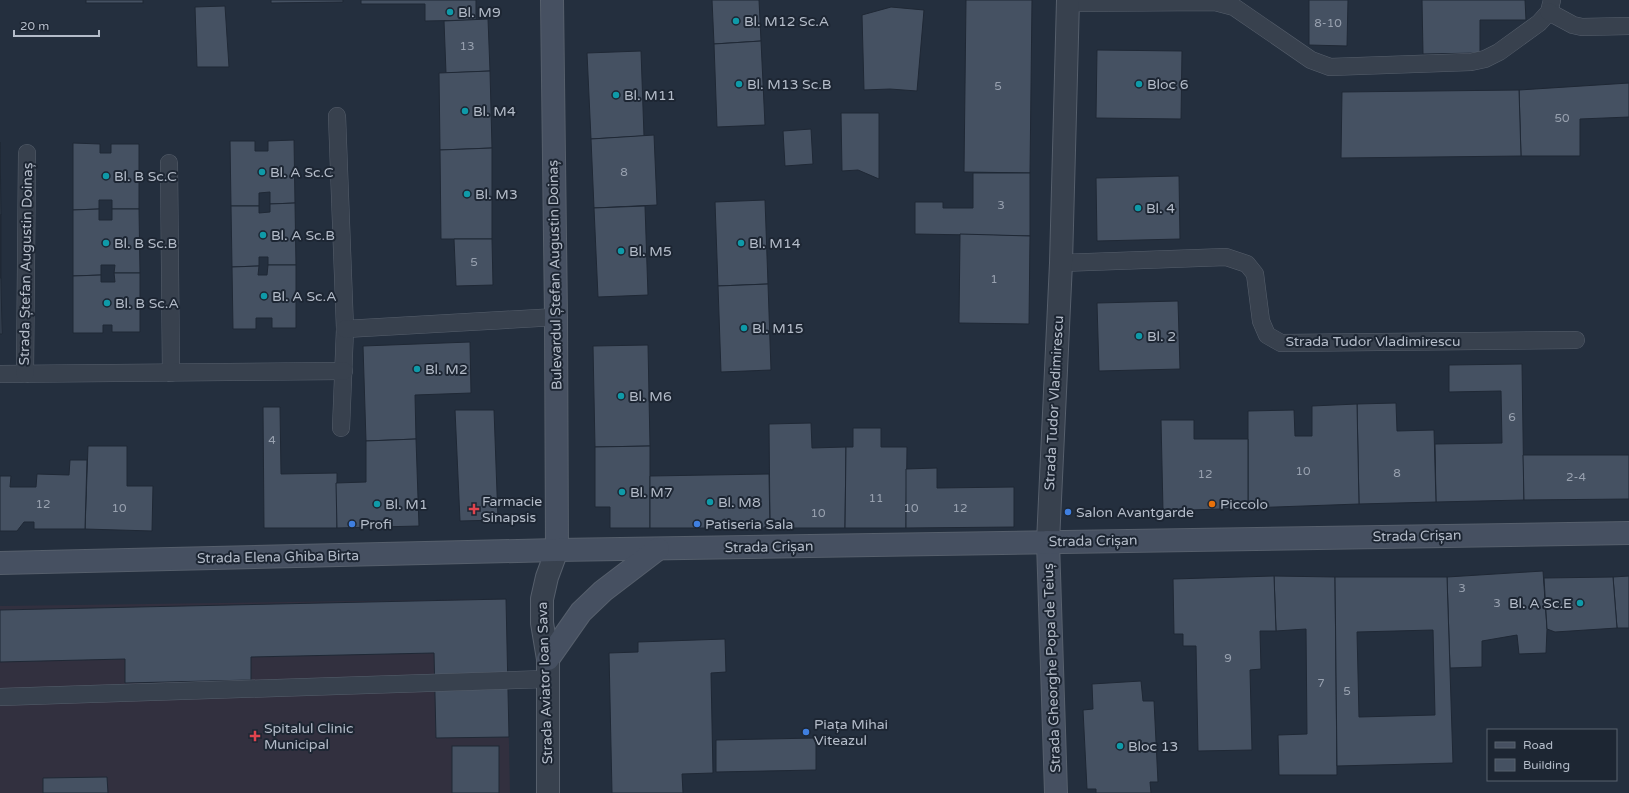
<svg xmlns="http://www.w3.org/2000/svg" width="1629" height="793" font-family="'Varela Round',sans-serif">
<rect width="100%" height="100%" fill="#242f3e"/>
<!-- medical -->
<polygon fill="#32303f" points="506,599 510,793 0,793 0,606"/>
<!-- building -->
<g fill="#455162" stroke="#1f2835" fill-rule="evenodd">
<rect x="86" y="0" width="57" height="3"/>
<polygon points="271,0 343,0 343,2 271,3"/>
<polygon points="361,0 476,0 476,20 425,21 425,4 361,4"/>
<polygon points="712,0 759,0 761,41 714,44"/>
<polygon points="966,0 1032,0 1030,173 964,172"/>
<polygon points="1309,0 1348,0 1347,46 1309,45"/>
<polygon points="1422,0 1525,0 1526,20 1480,20 1480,53 1423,54"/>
<polygon points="225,6 229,67 197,67 195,7"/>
<polygon points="891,7 924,10 917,91 890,89 864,90 862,15"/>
<polygon points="488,19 490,71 446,73 444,21"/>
<polygon points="761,41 765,125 717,127 714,44"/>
<polygon points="1097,50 1182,51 1181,119 1096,118"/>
<polygon points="641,51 644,136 591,139 587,53"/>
<polygon points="490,71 492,148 440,150 439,73"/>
<polygon points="1629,83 1629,117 1580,119 1580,156 1521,156 1519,90"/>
<polygon points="1519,90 1521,156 1341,158 1342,92"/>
<polygon points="841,113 879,113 879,179 858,170 842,171"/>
<polygon points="811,129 813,164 785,166 783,131"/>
<polygon points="654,135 657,205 594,208 591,139"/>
<polygon points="294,140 295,203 270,204 270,192 259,193 259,206 231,206 230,141 255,141 255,151 268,151 268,141"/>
<polygon points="0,142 1,215 0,215"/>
<polygon points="73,143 100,144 100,153 111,153 111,144 139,144 139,209 112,209 112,200 99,200 99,209 73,210"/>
<polygon points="492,148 492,239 441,239 440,150"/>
<polygon points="973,173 1030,173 1030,236 915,234 915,202 943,202 943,208 973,208"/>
<polygon points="1179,176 1180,239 1097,241 1096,178"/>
<polygon points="765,200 768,284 718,286 715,202"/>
<polygon points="295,203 296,265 268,265 268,257 259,257 259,266 232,267 231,206 259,206 259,213 270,212 270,204"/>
<polygon points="645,206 648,295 598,297 594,208"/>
<polygon points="99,209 99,220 112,220 112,209 139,209 140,273 114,273 115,265 101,265 101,275 73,276 73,210"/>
<rect x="0" y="215" width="1" height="63"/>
<polygon points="960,234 1030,236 1029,324 959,323"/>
<polygon points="454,239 492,239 493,285 456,286"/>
<polygon points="268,265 296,265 296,328 272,328 272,318 256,318 256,329 233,329 232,267 259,266 258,275 267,275"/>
<polygon points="114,273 140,273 140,332 112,332 112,325 103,325 103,333 73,333 73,276 101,275 101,282 115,282"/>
<polygon points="0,278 1,278 2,334 0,334"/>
<polygon points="768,284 771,370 721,372 718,286"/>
<polygon points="1178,301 1180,369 1099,371 1097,303"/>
<polygon points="470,342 471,393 415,395 416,439 366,441 363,346"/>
<polygon points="648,345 650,446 595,447 593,346"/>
<polygon points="1522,364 1524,500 1436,502 1435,444 1502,443 1501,391 1449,392 1449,365"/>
<polygon points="1396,403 1397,431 1434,430 1436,502 1359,504 1357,404"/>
<polygon points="1357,404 1359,504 1248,508 1248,411 1294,410 1295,436 1312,436 1312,406"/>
<polygon points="263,407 280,407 281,474 337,473 337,528 264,528"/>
<polygon points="455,410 494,410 498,520 460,521"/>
<polygon points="1161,420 1194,420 1194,439 1248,439 1248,508 1163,511"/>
<polygon points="811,423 812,448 846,447 845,528 770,528 769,424"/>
<polygon points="853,428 881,428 881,447 907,447 906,528 845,528 846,447 853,447"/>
<polygon points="416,439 419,526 337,528 336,483 366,482 366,441"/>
<polygon points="88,446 127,446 127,486 153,486 152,531 85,529"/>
<polygon points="650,446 650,528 610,528 610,507 595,507 595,447"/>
<polygon points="1523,455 1629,455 1629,499 1524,500"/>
<polygon points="70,460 87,460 85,529 34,529 34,522 24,522 17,531 0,531 0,476 11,476 10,487 36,487 37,474 69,475"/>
<polygon points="937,468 937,488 1014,487 1014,527 906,528 906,469"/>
<polygon points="769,474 770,528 650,528 650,476"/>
<polygon points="1543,571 1547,629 1546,653 1519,654 1517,635 1482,641 1482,667 1450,668 1447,577"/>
<polygon points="1274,576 1335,577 1337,775 1279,775 1278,735 1307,734 1306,629 1276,631"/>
<polygon points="1274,576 1276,631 1260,631 1261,669 1250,670 1252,750 1198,751 1196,646 1183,646 1183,634 1174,634 1173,579"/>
<polygon points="1629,576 1629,628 1617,628 1613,577"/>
<path d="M1335,577H1447L1453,763L1337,766ZM1433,630L1435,715L1359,717L1357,632Z"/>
<polygon points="1613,577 1617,628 1555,632 1547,629 1544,578"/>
<polygon points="506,599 509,737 436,738 434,653 251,657 251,680 125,683 125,659 0,662 0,610"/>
<polygon points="725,639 726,672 711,673 713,773 682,774 683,793 612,793 609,653 638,652 638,642"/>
<polygon points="1141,681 1143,701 1154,701 1158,782 1150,782 1151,793 1096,793 1096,789 1087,789 1083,710 1093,709 1092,684"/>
<polygon points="816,738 816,770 716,772 716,740"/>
<rect x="452" y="746" width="47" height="47"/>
<polygon points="107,777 108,793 43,793 43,778"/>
</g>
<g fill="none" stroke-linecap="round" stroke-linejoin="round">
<defs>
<g id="lane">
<polyline points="1068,3 1215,2 1234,7 1311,60 1330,67 1471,62 1485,59 1499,52 1539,23 1549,12 1552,0"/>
<polyline points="1549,12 1573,25 1582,27 1629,26"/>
<polyline points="337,116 345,329 341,428"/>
<polyline points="169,163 171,373"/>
<polyline points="1061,263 1226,257 1247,264 1255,274 1261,321 1267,335 1281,343 1576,340"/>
<polyline points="345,329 556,317"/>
<polyline points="0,374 344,371"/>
<polyline points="25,374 27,153"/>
<polyline points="0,697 547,679"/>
</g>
<g id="street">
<polyline points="1048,542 1061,263 1068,0"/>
<polyline points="548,793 548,659 542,623 542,599 547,577 557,550"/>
</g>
<g id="secondary">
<polyline points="552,0 556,317 557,550"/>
<polyline points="1048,542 1056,793"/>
<polyline points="0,563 557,550 1629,533"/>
<polyline points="548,659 581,612 603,591 658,549"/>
</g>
</defs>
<!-- lane casing -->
<use href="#lane" stroke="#565f6c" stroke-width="18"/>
<!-- street casing -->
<use href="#street" stroke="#565f6c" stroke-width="24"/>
<!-- secondary casing -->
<use href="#secondary" stroke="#565f6c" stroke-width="24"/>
<!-- lane -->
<use href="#lane" stroke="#38414e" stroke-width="17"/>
<!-- street -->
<use href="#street" stroke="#38414e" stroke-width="22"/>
<!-- secondary -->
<use href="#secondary" stroke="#465061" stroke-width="22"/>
</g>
<!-- markers -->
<g fill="#0f9aa8" stroke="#1d2633" stroke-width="1.5">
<circle cx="450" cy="12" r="4"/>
<circle cx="736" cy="21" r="4"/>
<circle cx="739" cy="84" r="4"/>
<circle cx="1139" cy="84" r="4"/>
<circle cx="616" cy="95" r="4"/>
<circle cx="465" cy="111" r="4"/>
<circle cx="262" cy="172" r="4"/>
<circle cx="106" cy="176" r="4"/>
<circle cx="467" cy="194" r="4"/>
<circle cx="1138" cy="208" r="4"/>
<circle cx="263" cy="235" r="4"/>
<circle cx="106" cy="243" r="4"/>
<circle cx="741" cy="243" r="4"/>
<circle cx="621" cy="251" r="4"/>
<circle cx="264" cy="296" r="4"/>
<circle cx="107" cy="303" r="4"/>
<circle cx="744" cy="328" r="4"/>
<circle cx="1139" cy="336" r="4"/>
<circle cx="417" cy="369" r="4"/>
<circle cx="621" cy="396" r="4"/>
<circle cx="622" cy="492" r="4"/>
<circle cx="710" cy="502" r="4"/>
<circle cx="377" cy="504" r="4"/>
<circle cx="1580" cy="603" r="4"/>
<circle cx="1120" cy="746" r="4"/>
</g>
<circle fill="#e8710a" stroke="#1d2633" stroke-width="1.5" cx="1212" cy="504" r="4"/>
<g fill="#e0444e" stroke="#1d2633" stroke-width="1.5">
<path d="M472 503h4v4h4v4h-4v4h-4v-4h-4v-4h4z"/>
<path d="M253 730h4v4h4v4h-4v4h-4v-4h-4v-4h4z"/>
</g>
<g fill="#3f7fe0" stroke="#1d2633" stroke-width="1.5">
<circle cx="1068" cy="512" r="4"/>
<circle cx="352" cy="524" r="4"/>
<circle cx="697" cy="524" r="4"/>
<circle cx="806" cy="732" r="4"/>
</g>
<g text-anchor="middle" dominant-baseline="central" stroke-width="4" stroke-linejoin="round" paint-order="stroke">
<!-- number labels -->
<g font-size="12" fill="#98a1af">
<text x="1328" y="23">8-10</text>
<text x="467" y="46">13</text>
<text x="998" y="86">5</text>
<text x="1562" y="118">50</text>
<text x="624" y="172">8</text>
<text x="1001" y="205">3</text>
<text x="474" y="262">5</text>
<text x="994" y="279">1</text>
<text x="1512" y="417">6</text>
<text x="272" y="440">4</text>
<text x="1303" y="471">10</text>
<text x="1397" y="473">8</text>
<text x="1205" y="474">12</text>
<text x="1576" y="477">2-4</text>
<text x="876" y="498">11</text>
<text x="43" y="504">12</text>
<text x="119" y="508">10</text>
<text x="911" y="508">10</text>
<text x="960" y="508">12</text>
<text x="818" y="513">10</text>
<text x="1462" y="588">3</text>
<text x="1497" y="603">3</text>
<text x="1228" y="658">9</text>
<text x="1321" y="683">7</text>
<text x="1347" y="691">5</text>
</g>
<!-- poi labels -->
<g font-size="14" fill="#b4bcc9" stroke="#1d2633" text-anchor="start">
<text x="458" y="12">Bl. M9</text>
<text x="744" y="21">Bl. M12 Sc.A</text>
<text x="747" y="84">Bl. M13 Sc.B</text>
<text x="1147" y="84">Bloc 6</text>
<text x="624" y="95">Bl. M11</text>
<text x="473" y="111">Bl. M4</text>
<text x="270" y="172">Bl. A Sc.C</text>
<text x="114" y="176">Bl. B Sc.C</text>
<text x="475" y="194">Bl. M3</text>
<text x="1146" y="208">Bl. 4</text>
<text x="271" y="235">Bl. A Sc.B</text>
<text x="114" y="243">Bl. B Sc.B</text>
<text x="749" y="243">Bl. M14</text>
<text x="629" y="251">Bl. M5</text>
<text x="272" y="296">Bl. A Sc.A</text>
<text x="115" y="303">Bl. B Sc.A</text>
<text x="752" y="328">Bl. M15</text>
<text x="1147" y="336">Bl. 2</text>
<text x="425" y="369">Bl. M2</text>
<text x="629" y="396">Bl. M6</text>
<text x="630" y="492">Bl. M7</text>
<text x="482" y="501">Farmacie<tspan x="482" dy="16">Sinapsis</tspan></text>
<text x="718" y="502">Bl. M8</text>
<text x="385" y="504">Bl. M1</text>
<text x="1220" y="504">Piccolo</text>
<text x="1076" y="512">Salon Avantgarde</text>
<text x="360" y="524">Profi</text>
<text x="705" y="524">Patiseria Sala</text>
<text x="1572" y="603" text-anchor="end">Bl. A Sc.E</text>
<text x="814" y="724">Piața Mihai<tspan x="814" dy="16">Viteazul</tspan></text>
<text x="264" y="728">Spitalul Clinic<tspan x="264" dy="16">Municipal</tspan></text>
<text x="1128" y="746">Bloc 13</text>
</g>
<!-- street labels -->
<g font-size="14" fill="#b4bcc9" stroke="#1d2633">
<text transform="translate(26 264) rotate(-89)">Strada Ștefan Augustin Doinaș</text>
<text transform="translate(555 275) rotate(-91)">Bulevardul Ștefan Augustin Doinaș</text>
<text x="1373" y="341">Strada Tudor Vladimirescu</text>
<text transform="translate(1054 403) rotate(-87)">Strada Tudor Vladimirescu</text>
<text transform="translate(1417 536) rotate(-1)">Strada Crișan</text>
<text transform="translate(1093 541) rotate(-1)">Strada Crișan</text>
<text transform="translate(769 547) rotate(-1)">Strada Crișan</text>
<text transform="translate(278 557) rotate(-1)">Strada Elena Ghiba Birta</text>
<text transform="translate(1052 668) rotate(-92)">Strada Gheorghe Popa de Teiuș</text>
<text transform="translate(545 683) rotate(-92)">Strada Aviator Ioan Sava</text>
</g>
</g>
<!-- legend -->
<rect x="1487" y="729" width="130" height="52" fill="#1d2633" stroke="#59626f"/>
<rect x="1495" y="742" width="20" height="6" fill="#465061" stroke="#59626f"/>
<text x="1523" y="749" font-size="12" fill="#b4bcc9">Road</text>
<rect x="1495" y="759" width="20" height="12" fill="#455162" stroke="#59626f"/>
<text x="1523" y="769" font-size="12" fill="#b4bcc9">Building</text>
<!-- scale -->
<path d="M14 30v6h85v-6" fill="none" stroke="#b4bcc9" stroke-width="2"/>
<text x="20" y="30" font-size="12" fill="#b4bcc9" stroke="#1d2633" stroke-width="3" paint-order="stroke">20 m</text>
</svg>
